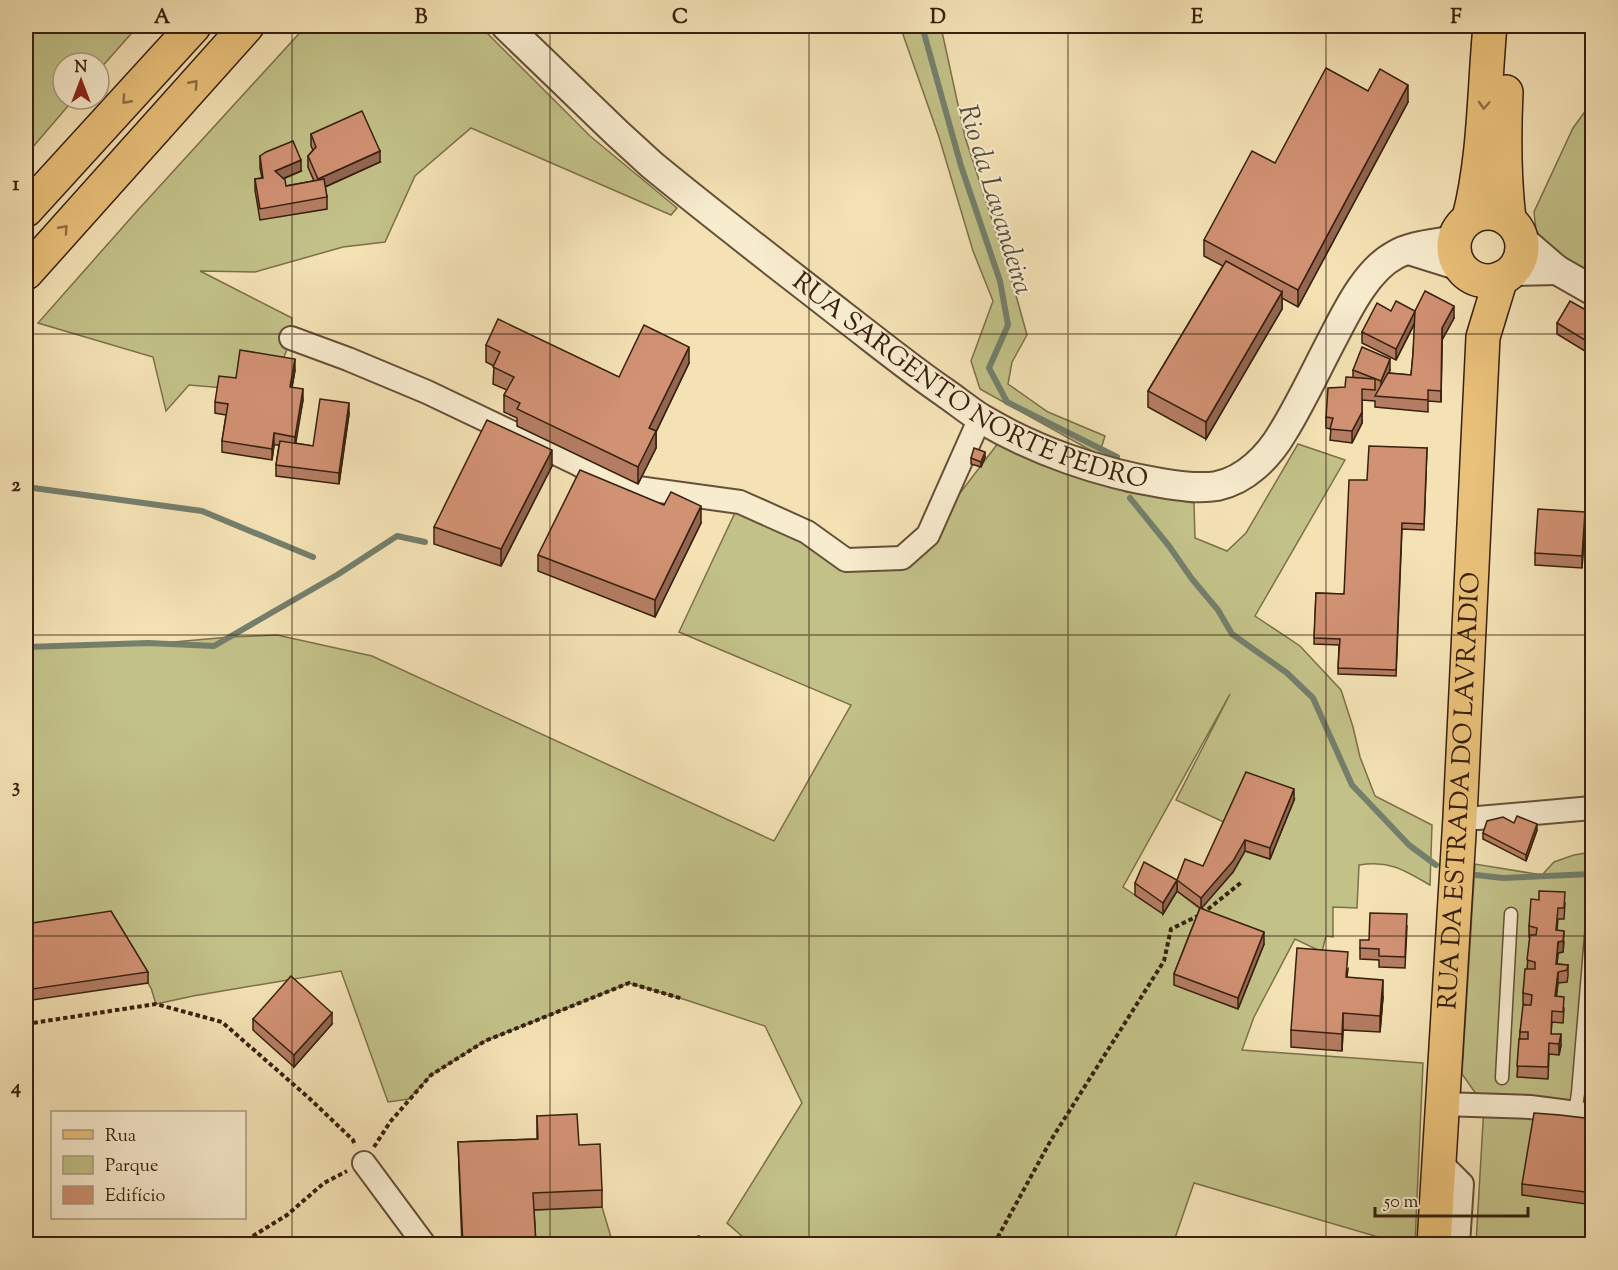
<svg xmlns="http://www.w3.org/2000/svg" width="1618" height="1270" font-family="'Sorts Mill Goudy',serif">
<rect width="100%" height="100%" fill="#f4e2b5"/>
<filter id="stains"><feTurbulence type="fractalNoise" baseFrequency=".00333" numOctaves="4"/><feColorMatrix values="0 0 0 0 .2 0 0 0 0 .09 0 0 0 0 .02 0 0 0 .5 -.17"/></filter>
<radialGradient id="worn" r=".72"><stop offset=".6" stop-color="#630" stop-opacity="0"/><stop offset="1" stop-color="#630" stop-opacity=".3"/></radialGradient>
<!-- green -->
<g fill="#c2c188" stroke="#7c704a" stroke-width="1.5" fill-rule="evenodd">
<polygon points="26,26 138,26 99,70 99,63 63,63 63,99 74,99 26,155"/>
<polygon points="306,26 480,26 590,136 677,208 671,215 471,128 415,176 385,242 343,247 255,272 200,271 292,318 291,338 280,368 236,389 189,385 166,411 153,357 38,323 137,211"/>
<polygon points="900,26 940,26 943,36 965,137 1012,281 1027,335 1012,362 1008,384 1048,412 1105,436 1099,455 980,389 971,361 993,301 973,251 939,137"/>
<polygon points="1592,102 1592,279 1583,275 1541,239 1536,230 1534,212 1573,128"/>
<path d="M999,442L1126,492L1194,503L1195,538L1227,551L1246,533L1298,444L1345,460L1255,616L1300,646L1341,690L1353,727L1360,757L1375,796L1432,825L1430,885C1404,870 1390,860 1359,865L1357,908L1333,907V937L1326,936L1322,952L1295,939L1254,1017L1242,1050L1423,1063L1415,1244H1402L1194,1183L1173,1244H886L875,1238L870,1244H751L727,1223L802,1103L765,1026L683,999L629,983L485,1041L431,1075L409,1099L388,1102L341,971L193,996L156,1004L151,988L111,922L26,935V647L162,643L230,637L277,635L372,656L774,841L851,705L679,632L740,502L846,560L902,558L928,535ZM1230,694L1176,800L1228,824L1270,859L1245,851L1200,909L1177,891L1163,914L1123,887Z"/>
<polygon points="1592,852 1592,1244 1476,1244 1484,1105 1462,1074 1475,864 1542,875 1554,862 1574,855"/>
<polygon points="602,1207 613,1244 535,1244 533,1210"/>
</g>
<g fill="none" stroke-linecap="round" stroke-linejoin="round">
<!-- stream -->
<g stroke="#747f6c" stroke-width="6">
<polyline points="922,26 961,166 1000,281 1008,325 989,368 1007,402 1117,457"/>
<polyline points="26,487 202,511 313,557"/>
<polyline points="1130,498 1169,546 1192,579 1218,610 1232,634 1287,673 1313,698 1352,785 1409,845 1436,865"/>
<polyline points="26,647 148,643 214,646 337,575 397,536 425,542"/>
<polyline points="1476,875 1503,878 1592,874"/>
</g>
<defs>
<g id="service">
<polyline points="1502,1078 1511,914"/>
<polyline points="1575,1113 1578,1093 1592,925"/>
</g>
<g id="minor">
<polyline points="291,338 348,359 427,392 578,464 616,485 740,502 807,532 846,560 902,558 928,535 980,418"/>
<polyline points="1460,817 1478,818 1592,808"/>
<polyline points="1442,1104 1530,1107 1592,1115"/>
<polyline points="1439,1161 1462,1184 1458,1244"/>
<polyline points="364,1163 424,1244"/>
</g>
<g id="tertiary">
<path id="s1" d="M506,26L617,133L652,165C714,216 778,265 842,315C876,341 909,368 944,392C957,401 969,411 982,419C1036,451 1100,473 1161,483C1179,486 1199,489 1217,486C1246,480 1269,456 1283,432C1302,401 1317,368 1334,336C1348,309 1367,270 1395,255C1412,245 1436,244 1455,240"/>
<polyline points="1522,240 1557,270 1592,290"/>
<polyline points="1412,251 1460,266"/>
<polyline points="1512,271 1557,270"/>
</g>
<g id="primary">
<path d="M1506,92C1504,134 1504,177 1509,219"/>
<circle cx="1488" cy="247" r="34"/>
<path d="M1469,218C1485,156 1484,89 1490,26"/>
<path id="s2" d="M1434,1244L1460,817L1483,337L1501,278"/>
</g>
<g id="motorway">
<polyline points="26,210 194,26"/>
<polyline points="26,273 247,26"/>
</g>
</defs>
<!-- service casing -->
<use href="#service" stroke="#665037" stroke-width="15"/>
<!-- minor casing -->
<use href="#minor" stroke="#665037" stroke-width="26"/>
<!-- tertiary casing -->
<use href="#tertiary" stroke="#665037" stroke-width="32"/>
<!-- primary casing -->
<use href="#primary" stroke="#37200d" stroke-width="36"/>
<!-- motorway casing -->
<use href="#motorway" stroke="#37200d" stroke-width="36"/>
<!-- path -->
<g stroke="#37200d" stroke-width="4" stroke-dasharray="4.5 3" stroke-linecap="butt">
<polyline points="26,1024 156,1004 222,1022 309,1098 353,1140 355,1146"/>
<polyline points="374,1147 390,1122 431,1075 485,1041 629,983 683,999"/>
<polyline points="240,1244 287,1215 324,1183 347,1171"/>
<polyline points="994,1244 1051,1140 1164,961 1171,929 1202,914 1243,881"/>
</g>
<!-- service -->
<use href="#service" stroke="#f8eccf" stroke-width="12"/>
<!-- minor -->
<use href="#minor" stroke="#f8eccf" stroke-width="22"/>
<!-- tertiary -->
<use href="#tertiary" stroke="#f8eccf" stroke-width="28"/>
<!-- primary -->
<use href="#primary" stroke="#eac17a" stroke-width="33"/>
<!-- motorway -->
<use href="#motorway" stroke="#eac17a" stroke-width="33"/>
</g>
<!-- wall -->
<g fill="#b47d63" stroke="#37200d" stroke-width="1.5">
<polygon points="1368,91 1408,102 1298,307 1282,298 1282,309 1206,439 1148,407 1148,391 1223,266 1204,256 1204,240 1275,163"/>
<polygon points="311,134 380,162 325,187 327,197 327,209 260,220 255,190 255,179 262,178 260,168 260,156 301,171 283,179 286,186 314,181 308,167 308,156 313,150 311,146"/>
<polygon points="1391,311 1415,311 1454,318 1442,340 1441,402 1428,401 1428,412 1375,407 1375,401 1362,400 1362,423 1352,443 1330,440 1331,429 1326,428 1326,417 1353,378 1353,370 1390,370 1389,373 1411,375 1413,354 1415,323 1396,360 1362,343 1362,332"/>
<polygon points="1593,314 1593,356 1557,334 1557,323"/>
<polygon points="486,345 619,377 689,363 656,432 656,448 638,484 517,426 517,418 504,412 504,395 507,390 493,384 494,366 486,362"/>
<polygon points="295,370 292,387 303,400 295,443 313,446 349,414 339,484 276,476 276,465 279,445 274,445 272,460 222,452 222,441 226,415 215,413 215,402 236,378"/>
<polygon points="1427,448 1424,530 1402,529 1396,676 1338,674 1339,645 1314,644 1316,593 1344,594 1367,480"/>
<polygon points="985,457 981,467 971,464 971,458"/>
<polygon points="552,466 501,566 434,544 434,527"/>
<polygon points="701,523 655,617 538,571 538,555"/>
<polygon points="1585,523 1582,568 1535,565 1535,553"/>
<polygon points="1294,800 1270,859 1245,851 1233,872 1201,908 1264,944 1238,1009 1174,985 1174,974 1200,908 1177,891 1177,880 1203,866"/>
<polygon points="1514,823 1537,830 1526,861 1483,839 1483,833"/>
<polygon points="1135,883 1177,891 1163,914 1135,895"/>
<polygon points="1539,900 1565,903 1564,919 1558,919 1557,930 1564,942 1563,952 1558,953 1557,964 1568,965 1568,976 1567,982 1558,983 1556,997 1564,1008 1563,1023 1552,1022 1551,1034 1561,1045 1559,1055 1549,1054 1548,1079 1517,1077 1520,1032 1526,1005 1523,1004 1523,993 1527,969 1530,937 1529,937 1529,926"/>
<polygon points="26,924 148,972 148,983 26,1001"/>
<polygon points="1407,926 1405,968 1379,967 1379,960 1360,959 1360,948 1369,940"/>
<polygon points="1348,969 1347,977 1383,997 1380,1032 1343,1030 1342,1051 1291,1047 1291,1030"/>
<polygon points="253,1019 332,1024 294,1067 253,1030"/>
<polygon points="537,1116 579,1145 602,1190 602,1207 534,1210 536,1245 462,1245 458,1142 537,1139"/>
<polygon points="1593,1119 1593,1205 1522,1195 1522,1184"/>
</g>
<!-- shaded-wall -->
<g fill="#926650" stroke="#37200d" stroke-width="1.5">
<polygon points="1408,85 1408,102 1298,307 1298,290"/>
<polygon points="380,151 380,162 318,190 318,179"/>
<polygon points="301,160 301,171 275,182 275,171"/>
<polygon points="1282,292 1282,309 1206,439 1206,422"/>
<polygon points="1454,306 1454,318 1442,340 1441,402 1442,328"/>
<polygon points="1415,311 1415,322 1396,360 1396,349"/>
<polygon points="689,347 689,363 656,432 656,448 638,484 638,467 649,428"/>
<polygon points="295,359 295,370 290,398 290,387"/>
<polygon points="1390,359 1390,370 1381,393 1381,381"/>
<polygon points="303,389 303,400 295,448 295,437"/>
<polygon points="349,403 349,414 339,484 339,473"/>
<polygon points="1362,412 1362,423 1352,443 1352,431"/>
<polygon points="274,433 274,445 272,460 272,449"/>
<polygon points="552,450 552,466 501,566 501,549"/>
<polygon points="985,452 985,457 981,467 981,462"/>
<polygon points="701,506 701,523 655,617 655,600"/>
<polygon points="1585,512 1585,523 1582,568 1582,556"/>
<polygon points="1294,789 1294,800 1270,859 1270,848"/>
<polygon points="1537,824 1537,830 1526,861 1526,855"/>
<polygon points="1245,840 1245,851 1233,872 1201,909 1201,898"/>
<polygon points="1177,880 1177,891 1163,914 1163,903"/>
<polygon points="1564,931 1563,952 1558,953 1556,975 1556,964 1558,942"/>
<polygon points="1264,932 1264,944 1238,1009 1238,998"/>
<polygon points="1558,972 1558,983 1555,1008 1555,996"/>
<polygon points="1383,980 1383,997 1380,1032 1380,1016"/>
<polygon points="332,1013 332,1024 294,1067 294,1055"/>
<polygon points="1343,1013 1343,1030 1342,1051 1342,1034"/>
<polygon points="1561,1034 1561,1045 1559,1055 1559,1044"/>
</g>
<!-- building -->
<g fill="#d19173" stroke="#37200d" stroke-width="1.5">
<polygon points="1326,68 1368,91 1380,69 1408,85 1298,290 1204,240 1252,151 1275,163"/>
<polygon points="362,111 380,151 318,179 308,156 316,147 311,134"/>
<polygon points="293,141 301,160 275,171 285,180 286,186 324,179 327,197 260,209 255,179 263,178 260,156 266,152"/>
<polygon points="1226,261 1282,292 1206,422 1148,391"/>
<polygon points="1425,291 1454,306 1442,328 1441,391 1428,390 1428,400 1375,396 1388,373 1411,375 1413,354 1415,311"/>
<polygon points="1396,301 1415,311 1396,349 1362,332 1377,303 1391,311"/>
<polygon points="1570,301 1593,314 1593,345 1557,323"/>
<polygon points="498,319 619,377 644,325 689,347 649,428 656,431 638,467 517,409 520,403 504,395 514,377 493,367 500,352 486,345"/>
<polygon points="1362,347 1390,359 1381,381 1353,370"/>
<polygon points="240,350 295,359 290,387 303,389 295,437 274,433 272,449 222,441 228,404 215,402 219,376 236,378"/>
<polygon points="1346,377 1375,379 1375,390 1362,389 1362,412 1352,431 1330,429 1333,418 1326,417 1328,388 1345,387"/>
<polygon points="320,399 349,403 339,473 276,465 280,441 313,446"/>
<polygon points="487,420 552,450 501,549 434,527"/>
<polygon points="1369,446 1427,448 1424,524 1402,523 1396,670 1338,668 1340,639 1314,638 1316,593 1344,594 1349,480 1367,480"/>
<polygon points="974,448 985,452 981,462 971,458"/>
<polygon points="580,470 664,505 671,492 701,506 655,600 538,555"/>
<polygon points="1538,509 1585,512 1582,556 1535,553"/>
<polygon points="1246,772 1294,789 1270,848 1245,840 1233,861 1201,898 1177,880 1185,859 1203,866"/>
<polygon points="1517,816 1537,824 1526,855 1483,833 1487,821 1503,817 1514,823"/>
<polygon points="1144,862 1177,880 1163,903 1135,883"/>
<polygon points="1539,891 1565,892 1564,908 1558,908 1556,930 1564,931 1563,941 1558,942 1556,964 1568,965 1567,970 1558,972 1555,996 1564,997 1563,1012 1552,1011 1551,1034 1561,1034 1559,1044 1549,1043 1548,1067 1517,1066 1519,1039 1528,1039 1528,1032 1520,1032 1523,1005 1531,1005 1532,995 1523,993 1525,969 1535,969 1535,962 1527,960 1530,935 1536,935 1537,928 1529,926 1531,899 1539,900"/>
<polygon points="1200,908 1264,932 1238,998 1174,974"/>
<polygon points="111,911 148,972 26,990 26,924"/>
<polygon points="1370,913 1407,914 1405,957 1379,956 1379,949 1360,948 1360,940 1369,940"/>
<polygon points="1297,948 1348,952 1346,977 1383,980 1380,1016 1343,1013 1342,1034 1291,1030"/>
<polygon points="291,976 332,1013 294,1055 253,1019"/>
<polygon points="1534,1113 1560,1115 1593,1119 1593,1193 1522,1184"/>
<polygon points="577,1114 579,1145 600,1144 602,1190 533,1193 536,1245 463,1245 458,1142 538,1139 537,1116"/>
<polygon points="699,1236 702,1245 671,1245"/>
</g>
<!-- one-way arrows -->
<defs><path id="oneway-chevron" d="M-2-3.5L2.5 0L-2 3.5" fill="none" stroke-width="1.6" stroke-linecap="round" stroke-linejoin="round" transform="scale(1.5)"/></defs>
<g stroke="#907044">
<use href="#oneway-chevron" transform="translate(194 84) rotate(-48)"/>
<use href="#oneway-chevron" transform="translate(126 100) rotate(132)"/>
<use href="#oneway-chevron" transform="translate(1484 105) rotate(93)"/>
<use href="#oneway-chevron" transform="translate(64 229) rotate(-48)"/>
</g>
<!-- grid -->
<path fill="none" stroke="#37200d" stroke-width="1.5" stroke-opacity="0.55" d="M292,26V1244M550,26V1244M809,26V1244M1068,26V1244M1326,26V1244M26,334H1592M26,635H1592M26,936H1592"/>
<g text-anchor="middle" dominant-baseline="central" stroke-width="4.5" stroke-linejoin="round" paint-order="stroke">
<!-- street labels -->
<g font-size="26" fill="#37200d" stroke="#f8eccf">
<text stroke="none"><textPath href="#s1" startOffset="590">RUA SARGENTO NORTE PEDRO</textPath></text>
<text stroke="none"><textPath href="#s2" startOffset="454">RUA DA ESTRADA DO LAVRADIO</textPath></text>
</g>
<!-- water labels -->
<g font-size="27" font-style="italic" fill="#554f3c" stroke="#f8eccf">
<text transform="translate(994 200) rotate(73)">Rio da Lavandeira</text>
</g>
</g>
<!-- margin -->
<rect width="1618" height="1270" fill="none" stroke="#f4e2b5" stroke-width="66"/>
<!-- legend -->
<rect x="51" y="1111" width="195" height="108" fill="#f8eccf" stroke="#ab9a81" stroke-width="1.5"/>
<rect x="63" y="1130" width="30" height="9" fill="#eac17a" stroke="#ab9a81" stroke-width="1.5"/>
<text x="105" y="1141" font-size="18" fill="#37200d">Rua</text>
<rect x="63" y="1156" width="30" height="18" fill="#c2c188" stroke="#ab9a81" stroke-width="1.5"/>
<text x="105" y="1171" font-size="18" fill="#37200d">Parque</text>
<rect x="63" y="1186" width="30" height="18" fill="#d19173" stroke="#ab9a81" stroke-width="1.5"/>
<text x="105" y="1201" font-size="18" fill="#37200d">Edifício</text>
<!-- north arrow -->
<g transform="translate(81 81)"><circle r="28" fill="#f8eccf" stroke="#ab9a81" stroke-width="1.5"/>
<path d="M0-4.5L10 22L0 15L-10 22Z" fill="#8f2418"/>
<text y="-9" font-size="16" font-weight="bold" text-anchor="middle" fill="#37200d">N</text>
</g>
<!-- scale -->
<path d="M1375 1207v9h153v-9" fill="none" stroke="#37200d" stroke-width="3"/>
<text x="1384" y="1207" font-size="18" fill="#37200d" stroke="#f8eccf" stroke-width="4.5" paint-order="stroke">50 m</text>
<rect x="33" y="33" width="1552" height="1204" fill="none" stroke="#37200d" stroke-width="2"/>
<g font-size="20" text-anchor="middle" font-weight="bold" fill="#37200d">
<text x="162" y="23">A</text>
<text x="421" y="23">B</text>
<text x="680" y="23">C</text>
<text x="938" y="23">D</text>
<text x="1197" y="23">E</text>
<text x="1456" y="23">F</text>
<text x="16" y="190">1</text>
<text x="16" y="491">2</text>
<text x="16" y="792">3</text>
<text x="16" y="1093">4</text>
</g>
<rect width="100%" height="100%" filter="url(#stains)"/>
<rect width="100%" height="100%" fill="url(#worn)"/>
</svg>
